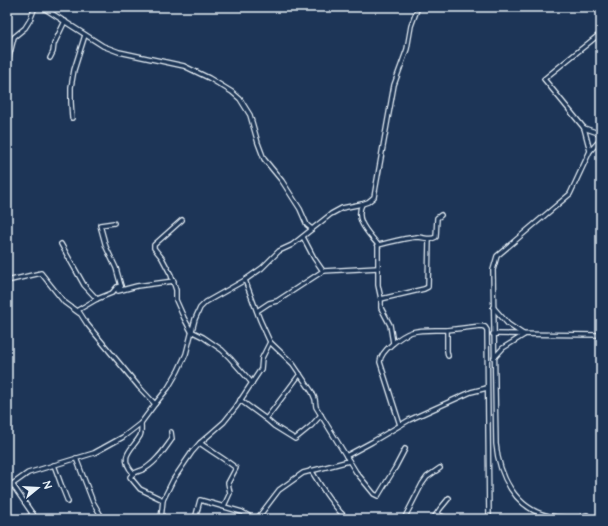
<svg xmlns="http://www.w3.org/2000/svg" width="608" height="526" font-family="'Architects Daughter',sans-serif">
<rect width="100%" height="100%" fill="#1d3557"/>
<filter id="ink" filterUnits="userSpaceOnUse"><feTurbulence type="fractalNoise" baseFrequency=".025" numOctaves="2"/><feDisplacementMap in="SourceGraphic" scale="8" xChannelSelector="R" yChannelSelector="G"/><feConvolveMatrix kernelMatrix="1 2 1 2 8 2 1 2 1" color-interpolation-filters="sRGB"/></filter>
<g filter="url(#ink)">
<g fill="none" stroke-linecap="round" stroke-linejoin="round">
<defs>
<g id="street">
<polyline points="42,7 103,46 119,52 184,66 209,78 232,92 240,99 250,115 258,143 264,159 282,181 300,209 307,225 312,229"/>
<polyline points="50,58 53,52 54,44 65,21"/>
<polyline points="7,65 14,37 25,28 30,20 35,7"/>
<polyline points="72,118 71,102 71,87 74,70 85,35"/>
<polyline points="584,128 601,134"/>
<polyline points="590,151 584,128 544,79 601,33"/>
<path d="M362,204C354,221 369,233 378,245V285L381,299V308L390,325L393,343"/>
<polyline points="182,220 154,245 154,248 162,258 171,275 176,290 176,300 184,318 191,331 203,337 222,350 230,358 252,383"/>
<polyline points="114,223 100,225 106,247 116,268 121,286"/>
<polyline points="303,237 314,258 323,271 378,268"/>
<polyline points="61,244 84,285 97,299"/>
<path d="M378,245C391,242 404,238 417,237C424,237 430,241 436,237L437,218L441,215"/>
<polyline points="245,280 260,320 270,342 293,364 312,392 315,399 316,407 356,472 374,494 378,496 395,468 405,449"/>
<polyline points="7,281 41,273 64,302 79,313"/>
<polyline points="381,299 424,289 428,287 429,239"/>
<polyline points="493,307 508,324 523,334"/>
<polyline points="257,311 269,303 277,301 323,271"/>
<polyline points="447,330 481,326 485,327 487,330 489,519"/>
<polyline points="493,334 601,335"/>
<polyline points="494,358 503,348 524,335"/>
<polyline points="240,400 266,419 274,426 295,439 311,426 321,415"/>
<polyline points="155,404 139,387 87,324 78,310 97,299 112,293 117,287 121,286 118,291 137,286 174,281"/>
<polyline points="266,419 300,374"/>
<path d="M400,425L380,362C380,351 402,335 412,332C422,329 436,330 447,330V351L448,356"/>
<path d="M200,443C212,452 225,459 236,468L228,483L230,493L224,506"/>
<polyline points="346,456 372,442 409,420 471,392 487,388"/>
<polyline points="76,458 93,502 103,519"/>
<polyline points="54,465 62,487 68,502"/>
<path d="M311,470C322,488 332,505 347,519"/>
<path d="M133,473C118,456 132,450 140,436C142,432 141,428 141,423"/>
<polyline points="12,484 36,519"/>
<polyline points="7,488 28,473 94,453 123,437 141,423 155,404 168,388 178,371 186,354 195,319 200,308 206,302 245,280 262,268 279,251 292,245 331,214 342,208 362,204 368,202 374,197 394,85 407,49 411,26 418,7"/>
<path d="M163,500L140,489L130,477C134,471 140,472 146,468C157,461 165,449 172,439L171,432"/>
<polyline points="437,514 448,519"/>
<polyline points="26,519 33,514"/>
<polyline points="161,519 163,500 173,480 192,452 200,443 224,422 236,407 261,369 262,358 270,342"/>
<polyline points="195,519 200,500 242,512 254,519"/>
<polyline points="257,519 279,490 303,473 349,461"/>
<polyline points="404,519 422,484 427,477 440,468"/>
<polyline points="433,519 440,509 449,498"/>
<path d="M580,519C570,518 559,518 549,516C515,509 499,475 496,444L493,270L497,256L570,194L590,151L601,139"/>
<polyline points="582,519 583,516 587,515 590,519"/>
</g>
</defs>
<!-- street casing -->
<use href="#street" stroke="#e8f1f8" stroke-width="6"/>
<!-- street -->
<use href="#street" stroke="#1d3557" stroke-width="3.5"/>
</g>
</g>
<!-- margin -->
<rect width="608" height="526" fill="none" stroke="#1d3557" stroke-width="24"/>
<rect x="12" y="12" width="584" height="502" fill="none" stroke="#e8f1f8" stroke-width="1.5" filter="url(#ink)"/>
<!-- north arrow -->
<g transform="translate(38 488) rotate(72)" stroke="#1d3557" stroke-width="3" paint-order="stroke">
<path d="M0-3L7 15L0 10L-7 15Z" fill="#e8f1f8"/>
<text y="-6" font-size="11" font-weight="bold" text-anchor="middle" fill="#e8f1f8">N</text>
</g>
</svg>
